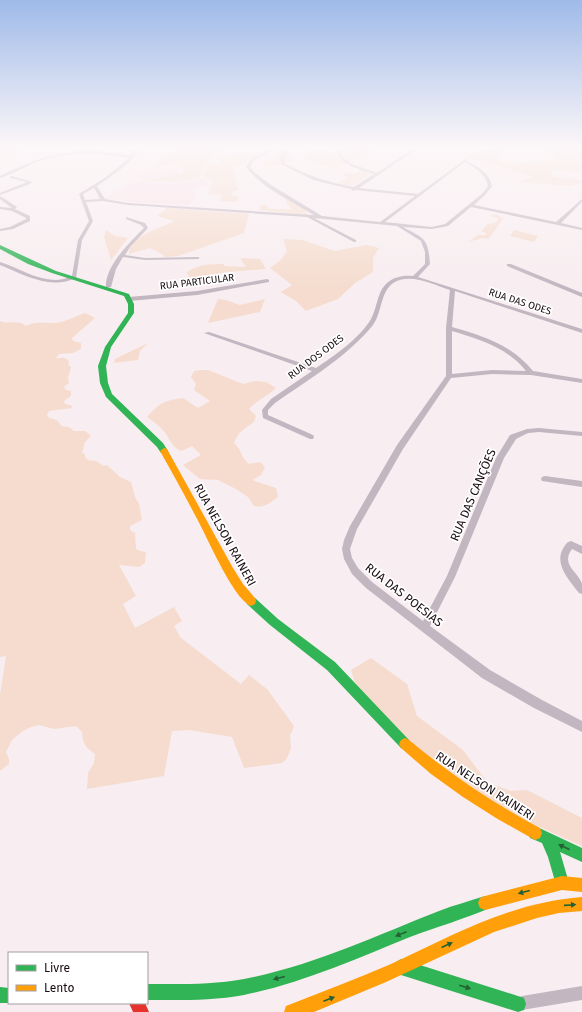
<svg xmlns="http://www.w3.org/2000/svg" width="582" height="1012" font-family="'Fira Sans',sans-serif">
<rect width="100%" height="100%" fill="#f8edf0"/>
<!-- built -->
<g fill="#fae1e8">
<polygon points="177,167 181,173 143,180 137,175"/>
<polygon points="203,178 210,185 192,189 196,196 189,205 133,202 106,198 132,182 182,183"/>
</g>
<!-- green -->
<g fill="#f5dcce">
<polygon points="0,147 24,147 11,157 0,157"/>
<polygon points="176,147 258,147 251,149 234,147 210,154 210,158 199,178 180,182 141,181 183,173 182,168 178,162 154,168 159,160 175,153"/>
<path d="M338,147H385H378L354,162C345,159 341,156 338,147Z"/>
<polygon points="498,147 508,149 500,154 495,159 506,163 555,160 555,156 542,147 582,147 582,169 577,172 554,169 551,176 570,180 572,178 582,180 582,183 568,186 516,181 534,177 465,156"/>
<path d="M280,150C283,154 289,154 295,161L267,167L262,166L267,159L273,160L277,154L276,151Z"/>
<path d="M316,150L333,153L350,163L332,168C324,165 309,162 303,156L309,154L307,152Z"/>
<polygon points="248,151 256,154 248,160 244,165 233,166 236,182 239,190 233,191 232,196 239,197 236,202 220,201 222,195 208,194 211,190 208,187 212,185 212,180 202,176 209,163 220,163 222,158"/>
<path d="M362,170L370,173C359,185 353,188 337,184L347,178L343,174L345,172L354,174Z"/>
<polygon points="288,198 306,211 307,215 259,210 260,205 265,205 270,209 292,209 286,203"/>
<path d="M167,208L249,214L244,233L178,256L166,257C161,253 156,251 150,248L129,254V249C141,231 156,231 174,221L157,216Z"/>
<polygon points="492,214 498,215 503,219 490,237 488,239 483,238 468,242 478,235 486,235 486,233 481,231 488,224 495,223 499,219 491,216"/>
<polygon points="106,230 115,236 128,238 111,260 104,237"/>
<polygon points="514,230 538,236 534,242 510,236"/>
<polygon points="283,239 302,240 335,251 366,245 379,248 373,258 373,272 355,283 338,299 306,311 296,301 281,292 292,285 270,268 281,260 287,251"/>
<path d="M240,258L260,259L266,269L227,272L190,278L187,272C200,264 209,264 224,264V266L246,267Z"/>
<polygon points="218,299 226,300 240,305 265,299 260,312 208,323"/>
<path d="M85,313L95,318L72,338L73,341L81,343V349L73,353L59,354L56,358C60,359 66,355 69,362L68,365L71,367L68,378L69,383L64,387L66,390L71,391V396L64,401L65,404L71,405L72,408L49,411L47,415L49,418C55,419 59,420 61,426L69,427L74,431H85L91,436L85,442L82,453L85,454V457L88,460L96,461L104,466L107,465L120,477L131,482L135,497L139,504L142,520L130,526V530L135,533L136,549L140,551L146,552L145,563L139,567L119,565L136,596L123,604L135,628L174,607L182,621L174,626L181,638L241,684L249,675L267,689L294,726L290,736L291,748L287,758L282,763L244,768L232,737L189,730L172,731L164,776L87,789L88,773L94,763L95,754C85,747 83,744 82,732L76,726L54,729L39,725L31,727L23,731L12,740L6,752L9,759V764L0,771V695L6,656L0,657V321C9,325 18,319 26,326C38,320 49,325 61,322C70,320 77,315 85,313Z"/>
<polygon points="148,343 140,351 138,360 114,363 115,359"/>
<path d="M201,370H208L243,384L255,381L266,382L276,388C268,396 257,400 249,409L256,416L254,422C245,428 238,432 234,443C243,451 240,457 249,464L260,462L265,467L261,475L252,480L276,488L278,497C270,503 264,508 254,506L248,497L236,489L218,480L200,479L183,465L201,455L192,446L181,451C173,447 171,442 166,434C161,427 154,422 147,417C161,402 163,401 183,398L198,408L210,401L194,390L196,384L191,377L194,371Z"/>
<polygon points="371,658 407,684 417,716 463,750 487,782 511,791 527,790 582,818 582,846 509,813 409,742 355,683 351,670"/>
</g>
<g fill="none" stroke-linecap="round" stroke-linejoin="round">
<!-- street -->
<g fill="#c2b6c0" fill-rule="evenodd">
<path d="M134,147H138C138,148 137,153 137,153C133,162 106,180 97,186L105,199L128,203L314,215C292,201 263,189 246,167L252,158L277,147H281L254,160L250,167L254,172L271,185L322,216L380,222L415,196L356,190L353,191L351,189L313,180L281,164L280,158L285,151L281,147H285L289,151L284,158V163C306,175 329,183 354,187L374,174C357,168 340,166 335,147H339L342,156L352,164L377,173L416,147H420L359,188L418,194L467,158L469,159L467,161C478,167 490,173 492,186L485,195L474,205L556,222L582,199V202L561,223L582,228V230L471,207L448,226L432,229L403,227C425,239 428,238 430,264L418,277L582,329V333L455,291L452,327C483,336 512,345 533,371L582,379V383L531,375L492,374L451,378L403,449L357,529L350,549L352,558L358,568L372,582L423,621L447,576L496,458L510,435L527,429L539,428L582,432V436L539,432L528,433L516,439L504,458L455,577L430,626L490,670L542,700L582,721V732L534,708L482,678L366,588L352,574L344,559L342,549L344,540L350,526L397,445L446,376V328L450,290C435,285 413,274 397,281C380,288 383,311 373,325C347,357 309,379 275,403L268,410V415L313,435L314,437L313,439H310L263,418L262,410L271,399L312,371L204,333L209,332L316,368C334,356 360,338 371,319C377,308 377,294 385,285C392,277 403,275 413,276L425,264V252L421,241L397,226L314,218L356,240V242H354L307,217L128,205L103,201L86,202L93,221L82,240L76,278C50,290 24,275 0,265V262C23,269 47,288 72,276L78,240L89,221L79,194L106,177L129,158C96,152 66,151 34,163C23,168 12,174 0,178V176C50,152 77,146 131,156L133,153ZM465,162C475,168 486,174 488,186L483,193L445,224L432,227L385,222ZM94,188L100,199L85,200L83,194ZM452,331C479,339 508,348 526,371L492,370L452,374Z"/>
<polygon points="10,176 12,176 32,182 30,184 0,195 0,193 27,182 10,178"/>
<polygon points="0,196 17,207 15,209 30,216 30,221 13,229 0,231 0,229 10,227 26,219 26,218 12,211 0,209 0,207 12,208 0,199"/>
<path d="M126,217L145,223L148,228L130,247L125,255L145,258L198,257L200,258L198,259L145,260L123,257L116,269L111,287L106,288C104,267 130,242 144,228L141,225L126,219Z"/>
<polygon points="507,264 511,264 582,293 582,297 507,266"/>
<polygon points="267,279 269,280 269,282 197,295 129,301 126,299 129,297 197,291"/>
<polygon points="545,476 582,481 582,487 542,481 541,479 542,477"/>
<path d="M571,541L582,546V554L572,549C560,565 579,572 582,584C582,587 582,591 582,594L579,593C569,580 553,563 564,547C566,544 567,542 571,541Z"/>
<polygon points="582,986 582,1000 522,1010 517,1008 515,1003 517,998 522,996"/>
</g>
<!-- fast -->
<g fill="#30b455" fill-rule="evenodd">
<polygon points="0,245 56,271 129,294 134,304 134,313 111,347 106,366 108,383 112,394 163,443 168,451 167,453 161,453 157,447 106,397 100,383 98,366 105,347 128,313 128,304 124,296 52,273 28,264 0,249"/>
<polygon points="251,596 255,598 278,619 335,662 409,740 411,744 409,748 405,750 401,748 327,670 270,625 247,604 246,601 247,598"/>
<polygon points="535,826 582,848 582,862 560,852 569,883 567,888 562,890 557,888 548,857 542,843 530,838 528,833 530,828"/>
<path d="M485,896L490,898L492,903L490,908C464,919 437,927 410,937C356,959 302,983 244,995C212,1001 179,1000 147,1000V984C179,984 212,985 244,979C312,966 375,936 439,911C454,905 470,901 485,896Z"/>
<polygon points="401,959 518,996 524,998 526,1004 524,1010 518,1012 401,975 396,972 393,967 396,962"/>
<polygon points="0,987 9,988 9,1003 11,1003 0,1003"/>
</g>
<!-- slow -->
<g fill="#ff9f0a" fill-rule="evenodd">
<path d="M164,448L167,449L233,568L243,584L255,598L256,601L255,604L251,606C233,599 206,534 195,515C184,494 172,472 160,451Z"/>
<path d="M405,738L409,740C450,774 493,803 540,828L542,833L540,838L535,840L496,818L463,797L431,774L401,748L399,744L401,740Z"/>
<polygon points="562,876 582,878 582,892 562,890 485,910 480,908 478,903 480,898 485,896"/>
<path d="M582,897V911L559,913L537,918L494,932L386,982L314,1012H284L286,1006C321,992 356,979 391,964C456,934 509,903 582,897Z"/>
</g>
<!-- jam -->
<polygon fill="#e5322d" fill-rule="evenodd" points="129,1003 145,1003 149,1012 133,1012"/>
</g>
<!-- one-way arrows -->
<defs><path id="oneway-solid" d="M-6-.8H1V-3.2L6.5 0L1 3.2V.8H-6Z"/></defs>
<g fill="#246033">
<use href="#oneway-solid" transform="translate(564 847) rotate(-156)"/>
<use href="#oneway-solid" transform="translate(524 892) rotate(165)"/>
<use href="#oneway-solid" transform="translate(570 905) rotate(-4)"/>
<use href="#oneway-solid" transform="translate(401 934) rotate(158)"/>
<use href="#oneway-solid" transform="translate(447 945) rotate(-24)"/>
<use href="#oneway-solid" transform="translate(279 978) rotate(166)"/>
<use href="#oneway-solid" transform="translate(465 987) rotate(17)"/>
<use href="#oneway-solid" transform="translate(329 999) rotate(-21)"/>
</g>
<!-- sky -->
<linearGradient id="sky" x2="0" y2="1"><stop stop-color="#9fbae9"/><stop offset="0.51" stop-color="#fcf7f8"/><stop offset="1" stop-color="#fcf7f8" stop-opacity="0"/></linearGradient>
<rect width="582" height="288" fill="url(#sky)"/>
<g text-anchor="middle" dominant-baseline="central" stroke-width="3.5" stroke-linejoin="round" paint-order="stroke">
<!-- far-street labels -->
<g font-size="10" fill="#190d11" stroke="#fff">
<text transform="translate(197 282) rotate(-7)">RUA PARTICULAR</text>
<text transform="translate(520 302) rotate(18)">RUA DAS ODES</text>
<text transform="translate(316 357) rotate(-37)">RUA DOS ODES</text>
</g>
<!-- street labels -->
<g font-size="12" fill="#190d11" stroke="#fff">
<text transform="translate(473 495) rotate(-67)">RUA DAS CANÇÕES</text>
<text transform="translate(225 535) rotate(61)">RUA NELSON RAINERI</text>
<text transform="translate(404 595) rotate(38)">RUA DAS POESIAS</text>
<text transform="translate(485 786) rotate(33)">RUA NELSON RAINERI</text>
</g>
</g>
<!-- legend -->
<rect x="8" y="952" width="140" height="52" fill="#ffffff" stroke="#a39ea0"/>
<rect x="16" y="965" width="20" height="6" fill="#30b455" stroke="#a39ea0"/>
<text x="44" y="972" font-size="12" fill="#190d11">Livre</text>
<rect x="16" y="985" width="20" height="6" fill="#ff9f0a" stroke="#a39ea0"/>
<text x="44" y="992" font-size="12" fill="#190d11">Lento</text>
</svg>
